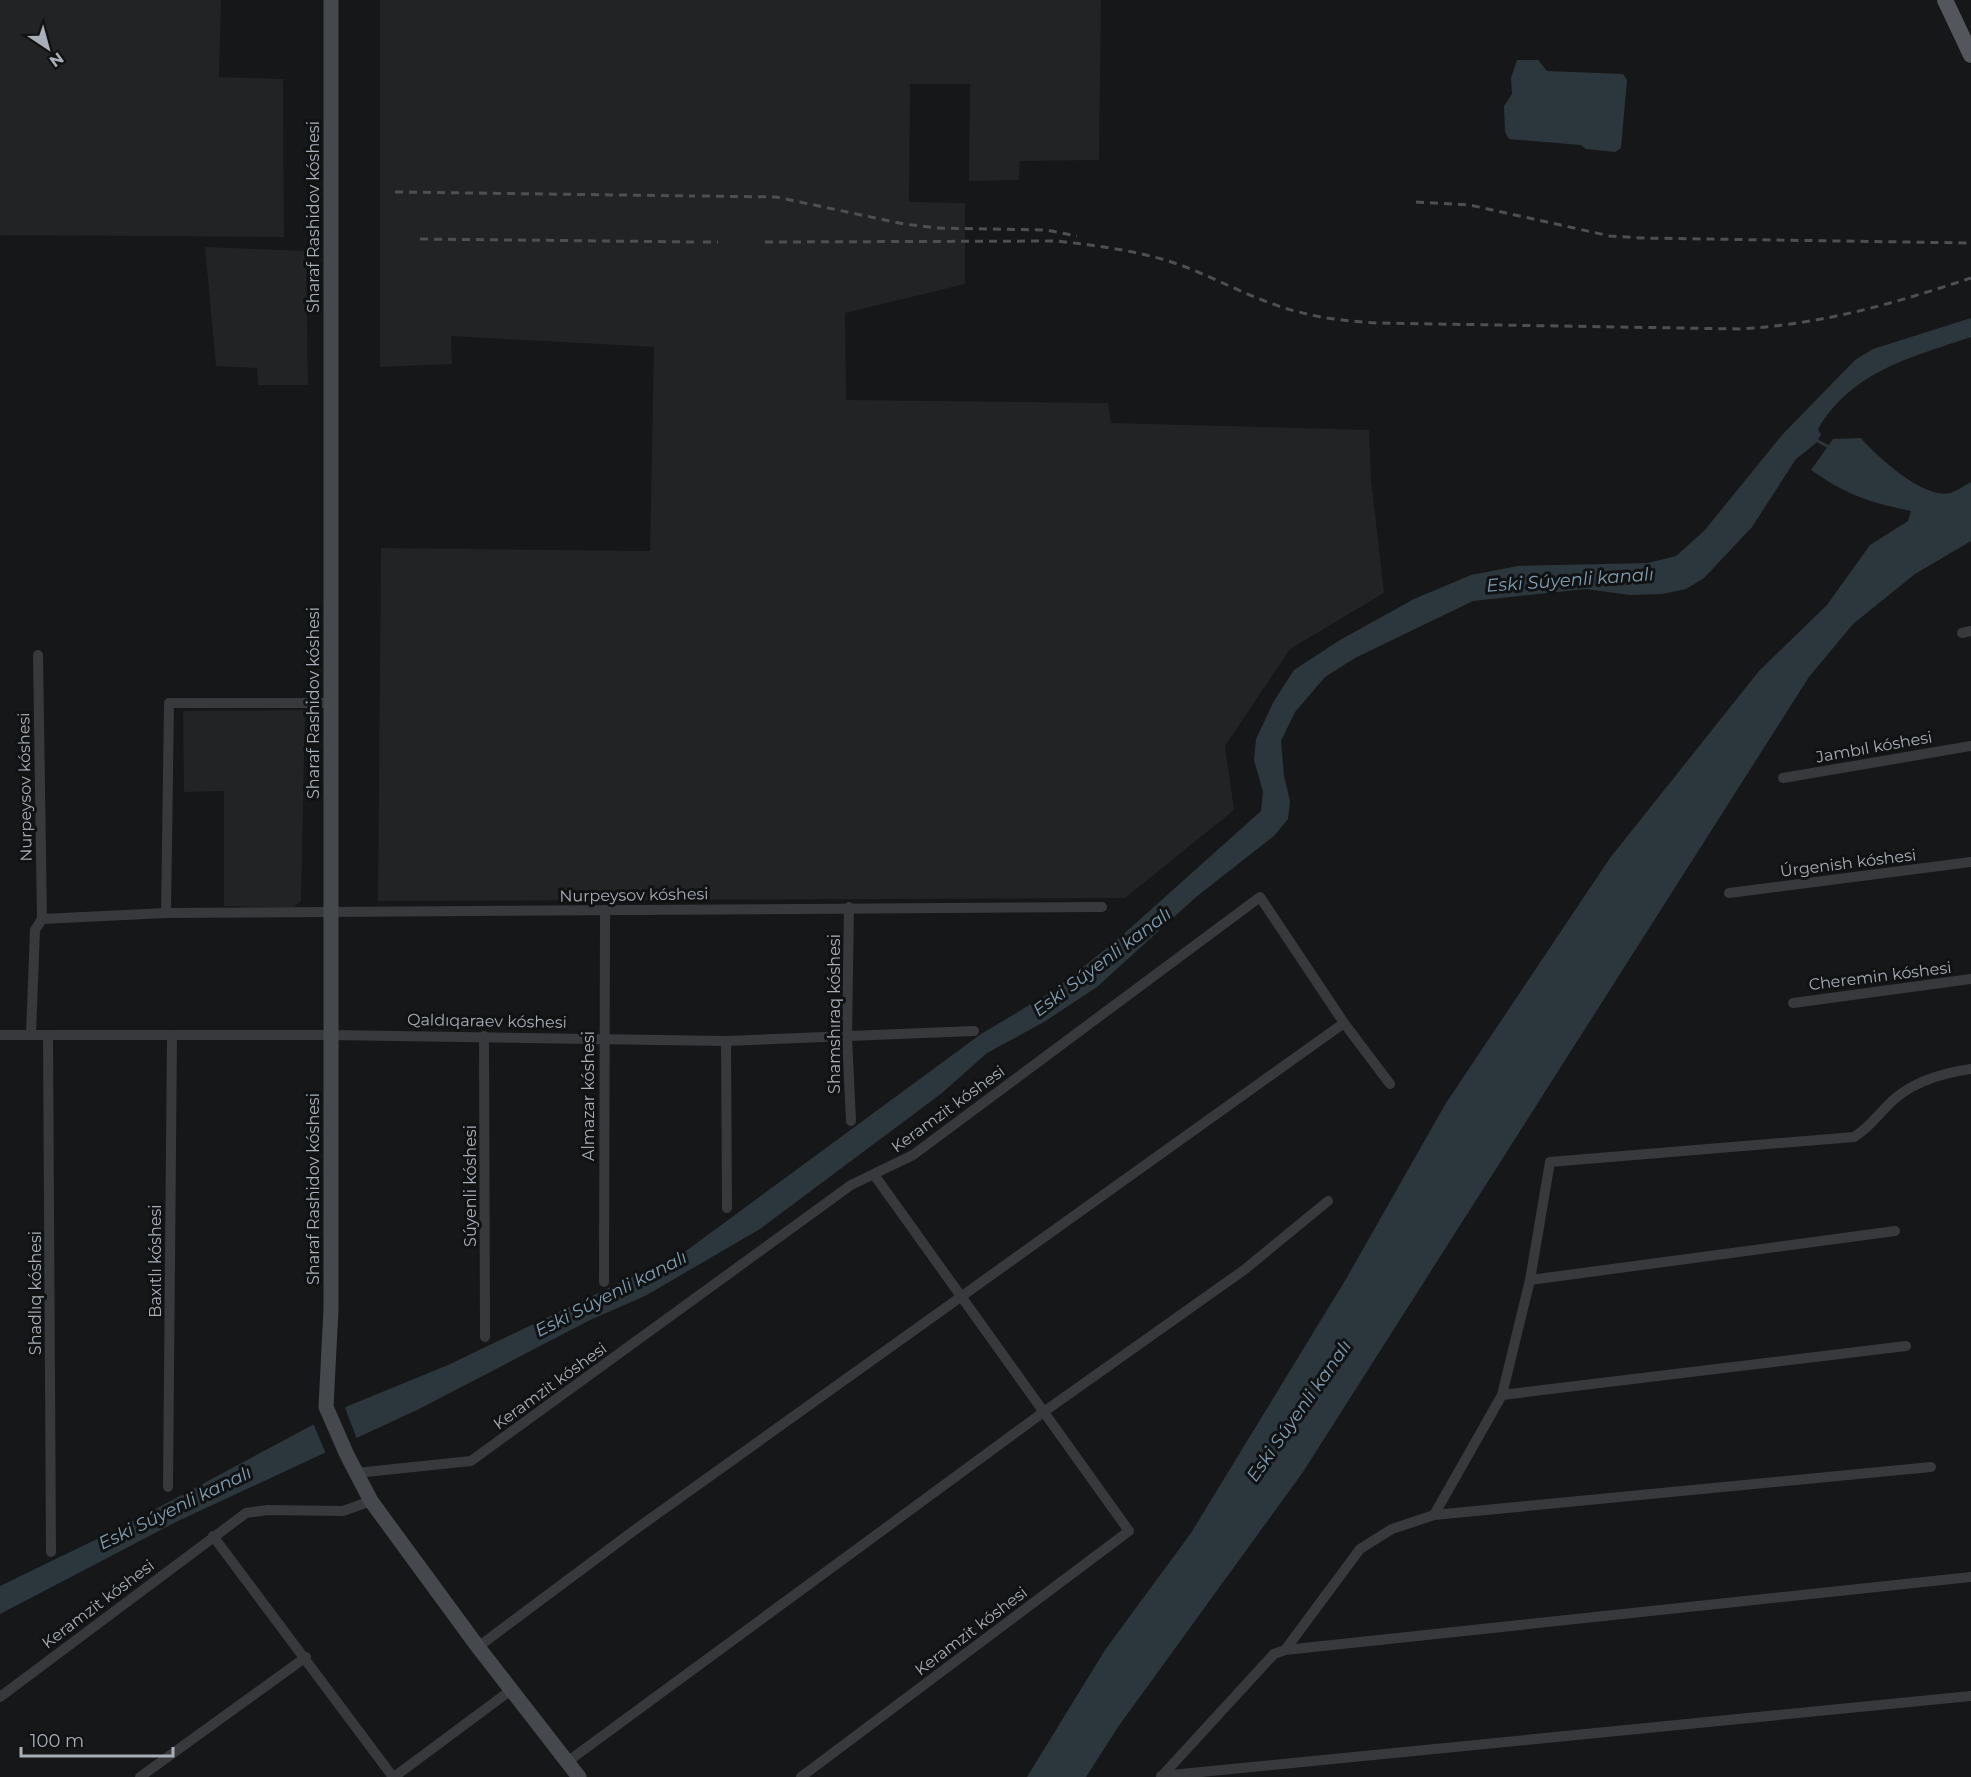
<svg xmlns="http://www.w3.org/2000/svg" width="1971" height="1777" font-family="Montserrat,sans-serif">
<rect width="100%" height="100%" fill="#161718"/>
<!-- built -->
<g fill="#222325">
<polygon points="0,0 221,0 219,77 283,79 284,237 0,235"/>
<polygon points="380,0 1101,0 1099,160 1020,161 1019,180 969,181 970,84 910,84 909,202 965,203 965,284 845,313 846,400 1108,403 1111,423 1369,430 1371,479 1384,593 1290,649 1225,746 1234,810 1125,898 378,901 381,548 650,551 654,347 451,336 452,364 380,367"/>
<polygon points="205,247 306,251 308,385 258,385 257,368 216,366"/>
<polygon points="305,710 301,901 293,908 224,906 224,791 184,792 183,711"/>
</g>
<!-- water -->
<g fill="#2c373d">
<polygon points="1517,60 1538,60 1547,71 1623,74 1627,80 1621,148 1615,152 1586,149 1581,145 1509,139 1505,132 1504,106 1512,94 1511,78"/>
<path d="M1971,318V337C1912,357 1852,371 1818,429L1821,435L1815,444L1796,459L1752,527L1704,578L1686,589L1662,594L1630,595L1586,589L1473,601L1355,658L1325,677L1295,712L1281,741L1284,776L1290,801L1288,819L1274,836L1196,897L1097,987L1044,1022L987,1053L942,1093L760,1229L645,1296L590,1320L419,1409L178,1521L0,1614V1586L124,1526L348,1406L448,1365L686,1251L981,1034L1053,991L1117,940L1261,811L1263,792L1254,760L1256,739L1274,701L1294,670L1340,640L1414,599L1471,575L1518,566L1648,563L1676,556L1704,531L1782,435L1855,360L1873,349Z"/>
<path d="M1861,438C1876,456 1925,500 1950,493C1957,491 1965,485 1971,482V541L1915,574L1853,624L1809,677L1303,1472L1118,1727L1086,1777H1027L1105,1650L1191,1533L1346,1279L1446,1103L1610,858L1759,671L1827,605L1870,545L1908,521L1911,511C1868,502 1847,495 1811,470L1833,439Z"/>
</g>
<!-- pier -->
<polygon fill="#161718" points="344,1405 357,1439 326,1454 313,1423"/>
<g fill="none" stroke-linecap="round" stroke-linejoin="round">
<!-- stream -->
<polyline stroke="#2c373d" stroke-width="3" points="1814,439 1829,447"/>
<!-- street -->
<g stroke="#37393d" stroke-width="10">
<polyline points="1962,633 1971,631"/>
<polyline points="1783,778 1971,746"/>
<polyline points="1729,893 1971,862"/>
<polyline points="849,907 847,1037 851,1121"/>
<polyline points="166,913 169,703 331,703"/>
<polyline points="42,919 166,913 1102,907"/>
<polyline points="1793,1003 1971,979"/>
<polyline points="31,1034 35,930 42,919 38,655"/>
<polyline points="0,1035 331,1035 726,1041 974,1031"/>
<polyline points="48,1035 51,1552"/>
<polyline points="484,1036 485,1337"/>
<polyline points="726,1041 727,1208"/>
<polyline points="1530,1280 1895,1231"/>
<polyline points="604,1282 605,910"/>
<polyline points="1502,1395 1906,1346"/>
<polyline points="356,1473 471,1461 851,1185 913,1155 1260,897 1344,1023 1390,1084"/>
<polyline points="168,1487 172,1036"/>
<polyline points="1434,1515 1931,1467"/>
<polyline points="213,1536 393,1777"/>
<polyline points="478,1647 636,1529 1344,1023"/>
<polyline points="1285,1650 1971,1577"/>
<polyline points="0,1697 246,1513 268,1510 343,1511 371,1501"/>
<polyline points="567,1762 1045,1411 1244,1270 1328,1201"/>
<polyline points="1161,1776 1971,1696"/>
<polyline points="140,1777 306,1657"/>
<polyline points="394,1777 511,1690"/>
<polyline points="801,1777 1129,1531 875,1176"/>
<path d="M1161,1777L1274,1654L1285,1650L1360,1549L1392,1529L1434,1515L1502,1395L1530,1280L1550,1162L1854,1137C1869,1128 1877,1116 1889,1104C1910,1083 1942,1073 1971,1069"/>
</g>
<!-- secondary -->
<polyline stroke="#45484d" stroke-width="15" points="331,0 331,1309 326,1407 347,1455 371,1501 478,1647 579,1777"/>
<!-- primary -->
<polyline stroke="#53565c" stroke-width="16" points="1945,0 1971,55"/>
<!-- rail -->
<g stroke="#4c4f54" stroke-width="3" stroke-dasharray="8 6" stroke-linecap="butt">
<polyline points="395,192 695,196"/>
<polyline points="702,196 776,197 904,224 937,228 1046,230 1077,236"/>
<polyline points="1416,202 1470,205 1610,236 1640,238 1971,243"/>
<polyline points="420,239 696,242"/>
<polyline points="703,242 718,242"/>
<path d="M765,242L1057,241C1100,246 1142,251 1183,266C1222,281 1258,302 1299,312C1324,319 1350,321 1376,323L1740,329C1824,324 1892,304 1971,278"/>
</g>
</g>
<g text-anchor="middle" dominant-baseline="central" stroke-width="6" stroke-linejoin="round" paint-order="stroke">
<!-- street labels -->
<g font-size="16" fill="#a8afb8" stroke="#111213">
<text transform="translate(313 217) rotate(-90)">Sharaf Rashidov kóshesi</text>
<text transform="translate(313 703) rotate(-90)">Sharaf Rashidov kóshesi</text>
<text transform="translate(1874 747) rotate(-10)">Jambıl kóshesi</text>
<text transform="translate(25 787) rotate(-91)">Nurpeysov kóshesi</text>
<text transform="translate(1848 863) rotate(-7)">Úrgenish kóshesi</text>
<text transform="translate(634 895) rotate(-1)">Nurpeysov kóshesi</text>
<text transform="translate(1880 976) rotate(-7)">Cheremin kóshesi</text>
<text transform="translate(834 1014) rotate(-90)">Shamshıraq kóshesi</text>
<text transform="translate(487 1021) rotate(1)">Qaldıqaraev kóshesi</text>
<text transform="translate(588 1096) rotate(-90)">Almazar kóshesi</text>
<text transform="translate(948 1109) rotate(-36)">Keramzit kóshesi</text>
<text transform="translate(470 1186) rotate(-90)">Súyenli kóshesi</text>
<text transform="translate(313 1189) rotate(-90)">Sharaf Rashidov kóshesi</text>
<text transform="translate(155 1261) rotate(-90)">Baxıtlı kóshesi</text>
<text transform="translate(35 1293) rotate(-90)">Shadlıq kóshesi</text>
<text transform="translate(550 1386) rotate(-36)">Keramzit kóshesi</text>
<text transform="translate(98 1604) rotate(-37)">Keramzit kóshesi</text>
<text transform="translate(971 1631) rotate(-37)">Keramzit kóshesi</text>
</g>
<!-- water labels -->
<g font-size="18" font-style="italic" fill="#7fa0b4" stroke="#111213">
<text transform="translate(1570 580) rotate(-4)">Eski Súyenli kanalı</text>
<text transform="translate(1102 962) rotate(-37)">Eski Súyenli kanalı</text>
<text transform="translate(611 1294) rotate(-27)">Eski Súyenli kanalı</text>
<text transform="translate(1299 1411) rotate(-55)">Eski Súyenli kanalı</text>
<text transform="translate(175 1508) rotate(-26)">Eski Súyenli kanalı</text>
</g>
</g>
<!-- north arrow -->
<g transform="translate(48 48) rotate(144)" stroke="#111213" stroke-width="4.5" paint-order="stroke">
<path d="M0-4.5L10 22L0 15L-10 22Z" fill="#a8afb8"/>
<text y="-9" font-size="16" font-weight="bold" text-anchor="middle" fill="#a8afb8">N</text>
</g>
<!-- scale -->
<path d="M21 1747v9h152v-9" fill="none" stroke="#a8afb8" stroke-width="3"/>
<text x="30" y="1747" font-size="18" fill="#a8afb8" stroke="#111213" stroke-width="4.5" paint-order="stroke">100 m</text>
</svg>
